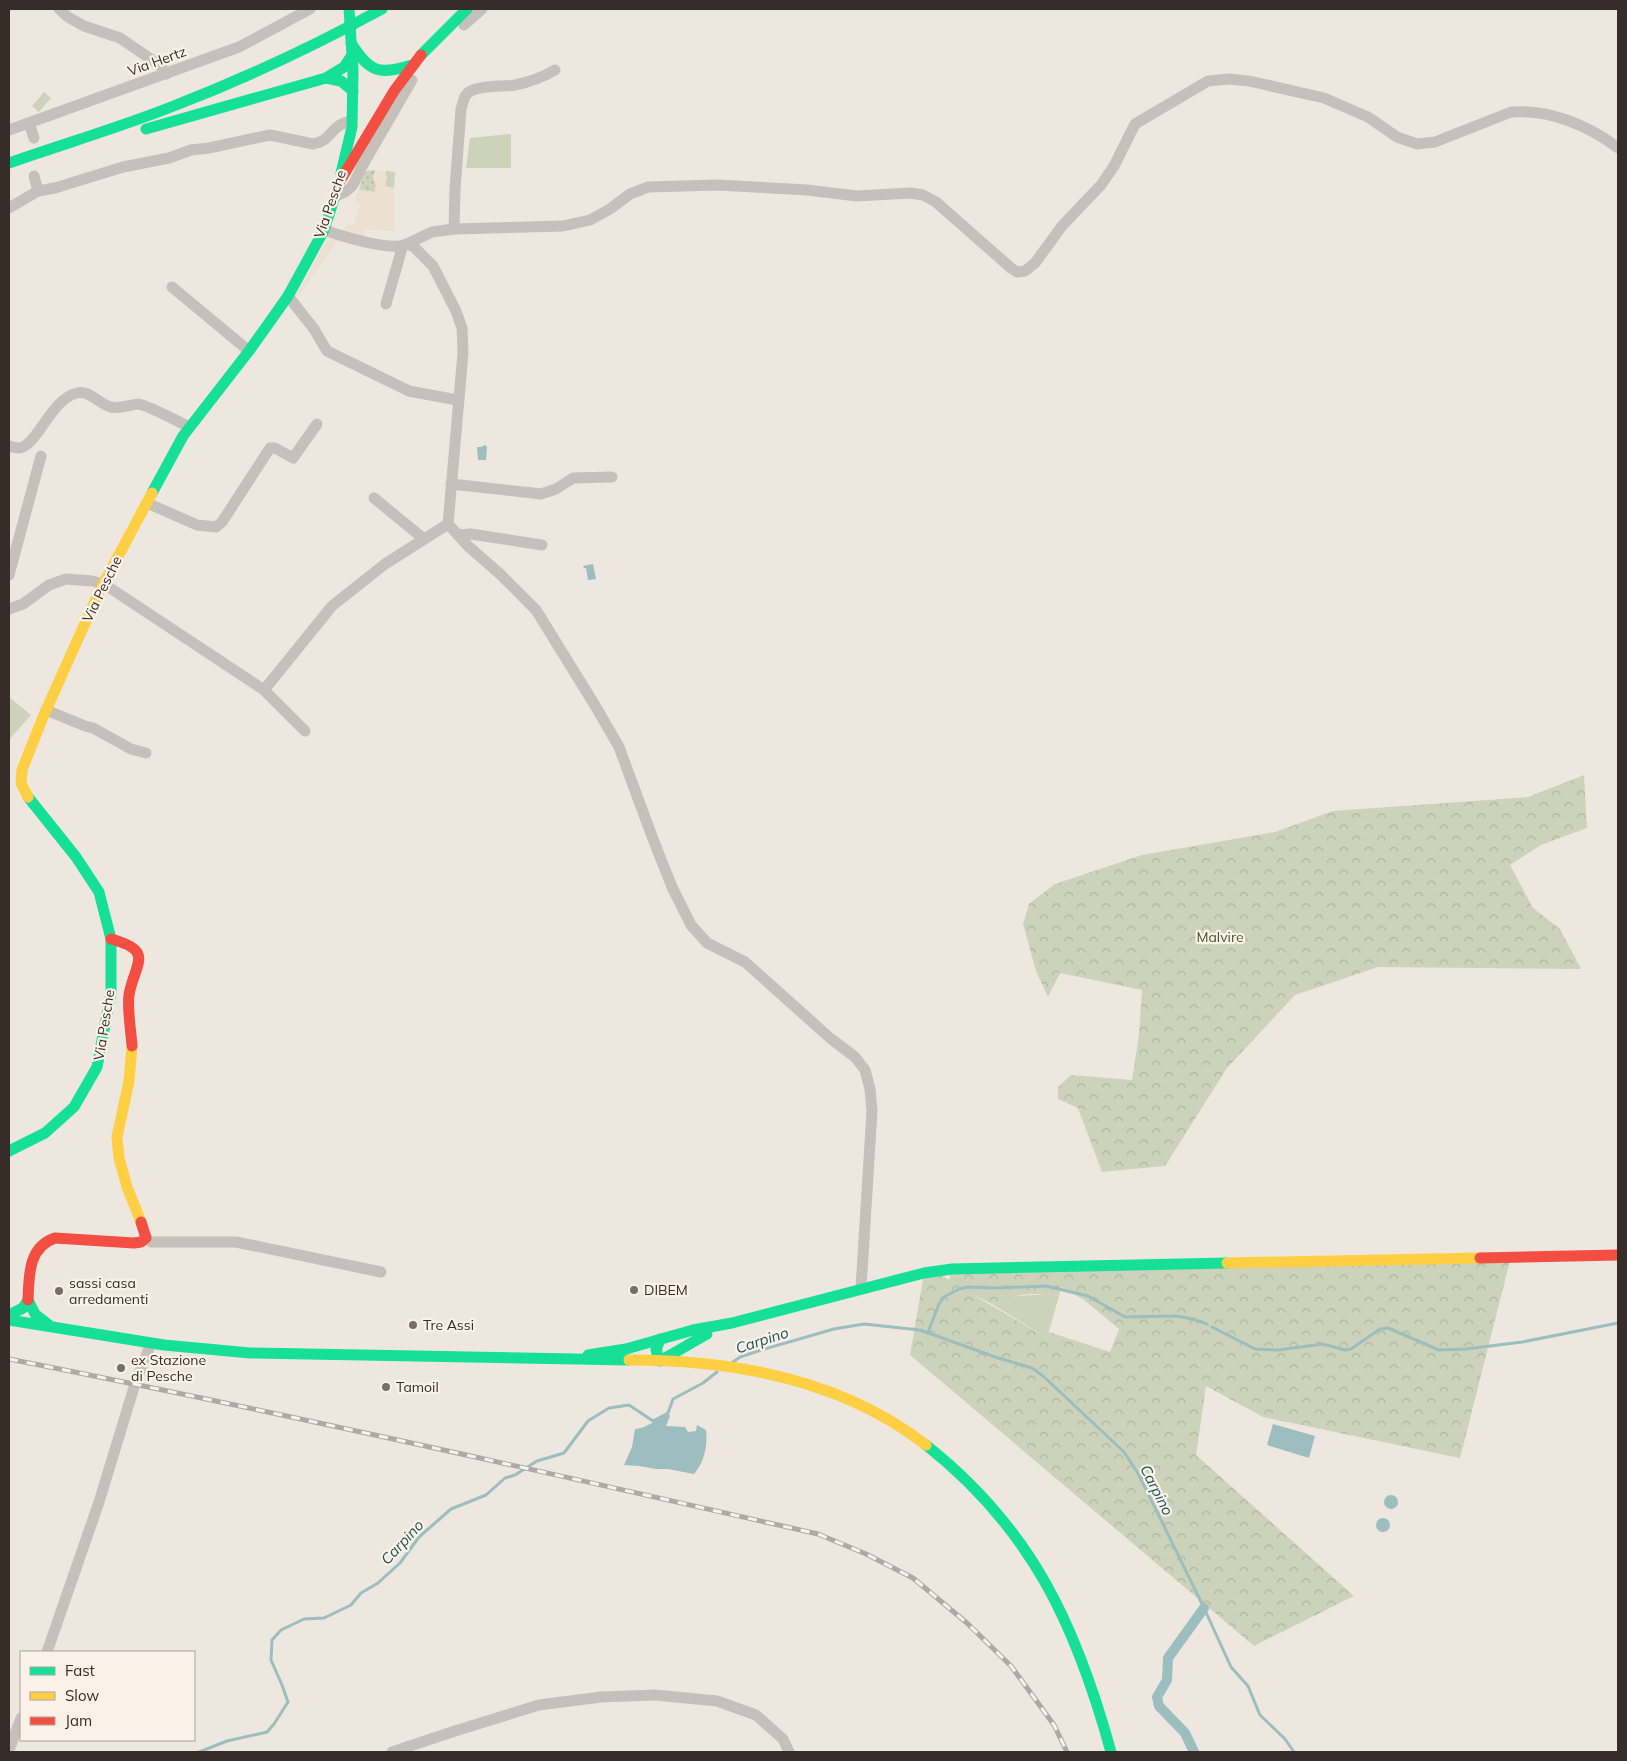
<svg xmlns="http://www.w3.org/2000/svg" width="1627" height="1761" font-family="Mulish,sans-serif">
<defs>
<pattern id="forest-crowns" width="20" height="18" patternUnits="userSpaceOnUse" patternTransform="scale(1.25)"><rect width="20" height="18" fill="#cdd3ba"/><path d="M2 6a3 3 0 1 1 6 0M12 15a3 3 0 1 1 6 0" fill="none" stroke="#b1b5a0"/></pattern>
<pattern id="garden-dots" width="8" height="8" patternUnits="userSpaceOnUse" patternTransform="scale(1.25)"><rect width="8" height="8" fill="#cdd3ba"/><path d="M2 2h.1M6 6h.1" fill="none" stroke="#b1b5a0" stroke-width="1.8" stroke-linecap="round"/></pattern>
</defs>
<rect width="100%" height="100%" fill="#ede7e0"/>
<!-- green -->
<g fill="#cdd3ba">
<polygon points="44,92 51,98 39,112 32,106"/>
<polygon points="511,134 511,168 466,168 470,138"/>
<polygon points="386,171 395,172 394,188 385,187 387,176 385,175"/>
<polygon points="9,697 31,715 9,740"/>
<polygon points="1048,1294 1059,1296 1047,1338 992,1304 1004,1297"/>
</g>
<!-- forest -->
<g fill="url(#forest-crowns)" fill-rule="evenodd">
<polygon points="1584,775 1587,828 1541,845 1510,865 1533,908 1560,929 1581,969 1378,967 1295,995 1227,1068 1165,1166 1102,1172 1078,1108 1058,1099 1058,1087 1071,1075 1132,1080 1139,1035 1142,990 1060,973 1048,997 1036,971 1023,924 1029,904 1055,884 1142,855 1275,832 1333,811 1528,797"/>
<path d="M1511,1257L1460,1458L1263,1417L1206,1386L1196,1455L1354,1596L1254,1646L910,1355L924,1274L934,1271L949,1280L952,1269ZM1061,1287L1084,1300L1119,1329L1110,1352L1049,1332L1047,1338L972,1294L992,1304C1010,1294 1037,1292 1059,1296Z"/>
</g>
<!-- garden -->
<polygon fill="url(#garden-dots)" points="376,170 373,177 376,185 375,192 359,190 365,171"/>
<!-- plaza -->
<g fill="#ece0d0">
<polygon points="376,170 386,171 385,175 387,178 385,186 394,188 394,231 363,229 365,237 345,231 346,224 353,225 361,204 354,202 359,190 375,192 376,186 373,179"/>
<polygon points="334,239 338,240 299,295 297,294 326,243"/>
</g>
<!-- water -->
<g fill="#9cbebe">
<polygon points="485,445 487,447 486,460 478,460 477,447 481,447"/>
<polygon points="593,564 596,579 588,580 586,568 584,568 583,566"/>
<path d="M668,1413L670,1416L666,1426L685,1427L688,1432L696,1431L697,1425L706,1430C708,1445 704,1463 694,1474L668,1469H656L639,1466L624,1465L632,1447L635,1429C648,1428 656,1419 668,1413Z"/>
<polygon points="1273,1424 1315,1436 1309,1458 1267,1445"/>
<circle cx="1391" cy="1502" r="7"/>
<circle cx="1383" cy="1525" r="7"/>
</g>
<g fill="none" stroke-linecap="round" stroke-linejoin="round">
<!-- stream -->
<g stroke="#9cbebe" stroke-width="3">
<polyline points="1212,1327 1255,1349 1278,1350 1323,1344 1345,1350 1351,1349 1380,1329 1388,1328 1439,1350 1466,1349 1522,1342 1618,1323"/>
<polyline points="928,1332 939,1304 944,1297 959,1289 968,1287 995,1288 1046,1286 1088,1296 1125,1317 1176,1316 1193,1319 1207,1324"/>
<polyline points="733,1362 740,1357 761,1350 834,1329 864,1324 920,1330 998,1358 1032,1368 1043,1376 1124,1452 1139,1475 1204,1608 1231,1667 1248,1686 1260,1715 1285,1739 1294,1752"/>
<polyline points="199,1752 227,1741 267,1732 274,1724 288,1702 282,1685 271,1660 272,1640 281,1630 304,1619 324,1618 351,1605 361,1593 378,1583 390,1572 400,1563 419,1537 451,1509 486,1495 505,1478 515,1475 537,1461 564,1453 588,1421 609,1408 629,1405 653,1421 668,1413 673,1399 703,1383 717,1372"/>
</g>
<!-- canal -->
<polyline stroke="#9cbebe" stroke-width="10" points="1194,1752 1185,1733 1159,1706 1157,1697 1167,1680 1168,1658 1204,1608"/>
<!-- street -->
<g stroke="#c6c0ba" stroke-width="11">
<polyline points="59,9 68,17 84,26 120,38 161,66 166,74"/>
<polyline points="464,25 482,9"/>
<polyline points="29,123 34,138"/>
<polyline points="9,130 239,47 310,9"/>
<polyline points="34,176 38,191"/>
<path d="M335,196C351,192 355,183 361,168L412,80"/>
<path d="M9,208L38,191L55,188L123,167L169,158L191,150L209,148L270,135L313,144C329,141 329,132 340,125C344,123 348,122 352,120"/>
<path d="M454,229L455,189L461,109C463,103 464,95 469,92C480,85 503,87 515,85C530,82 543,77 555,70"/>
<path d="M324,230C342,236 390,252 407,244L414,247L433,266L456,311L462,328L463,353L448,524L468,546L500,574L536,610L596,707L619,747L653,839L672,887L691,925L707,943L745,962L830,1038L855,1057L865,1070L870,1089L872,1111L861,1288"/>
<path d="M407,244L432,232L454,229L563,226L590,220L610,209L630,194L648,187L717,185L807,190L857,196L910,193L923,195L936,202L1011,268L1017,272L1025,271L1035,263L1062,226L1101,185L1114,166L1135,124L1208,81L1229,79L1249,81L1324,98L1368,117L1397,137L1417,144L1435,142L1511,112C1549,109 1588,125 1618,148"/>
<polyline points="172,287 249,351"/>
<polyline points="288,296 314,329 327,351 409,391 457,400"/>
<polyline points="386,304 403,245"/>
<path d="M9,446C12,447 17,448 20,448C38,444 51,399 77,393C90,390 99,404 111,407C121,409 129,405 138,404C146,404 180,423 190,427"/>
<polyline points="451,484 541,494 556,489 573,478 612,477"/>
<polyline points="374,498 424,539"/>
<polyline points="147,503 197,525 216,527 222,522 270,448 275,448 293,458 317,424"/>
<polyline points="458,535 471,534 542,545"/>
<polyline points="9,575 41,456"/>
<polyline points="9,609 23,604 49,585 66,579 92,581 104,584 264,690 305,731"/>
<polyline points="264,690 332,606 385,564 448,524"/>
<polyline points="46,710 85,726 93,728 131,749 146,753"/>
<polyline points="146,1238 151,1242 236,1242 381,1272"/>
<polyline points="47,1652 99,1502 135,1384 151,1343"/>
<polyline points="9,1750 21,1718"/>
<polyline points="392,1752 455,1731 539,1705 601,1697 655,1695 717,1701 756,1715 783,1739 789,1752"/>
</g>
<!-- fast -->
<g stroke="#16e098" stroke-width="11">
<path d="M351,43C370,73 379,75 412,65"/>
<polyline points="421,55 467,9"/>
<polyline points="326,78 341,81 353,91"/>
<polyline points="146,129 326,78 344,67 352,55"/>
<path d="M9,163C63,144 118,128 171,107C244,79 314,46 382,9"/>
<polyline points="341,173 352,127 353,70 349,9"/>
<polyline points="152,493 183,436 249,351 288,296 324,230 335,196"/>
<polyline points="9,1151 45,1133 74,1107 97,1067 111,993 111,939 99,892 76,857 28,797"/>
<polyline points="9,1315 23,1308 28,1300 35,1314 49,1325"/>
<polyline points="9,1320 164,1345 250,1353 629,1360"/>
<polyline points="660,1339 656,1350 660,1361 707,1334"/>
<polyline points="588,1355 626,1349 693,1330 732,1323 924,1273 952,1269 1227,1263"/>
<path d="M926,1445C1032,1529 1076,1625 1111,1752"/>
</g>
<!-- slow -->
<g stroke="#ffcf43" stroke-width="11">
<polyline points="28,797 21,783 22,770 43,717 99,592 152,493"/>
<polyline points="132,1046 129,1081 117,1137 119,1158 127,1187 141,1222"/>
<polyline points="1227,1263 1480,1258"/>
<path d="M629,1360C733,1360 843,1380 926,1445"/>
</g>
<!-- jam -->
<g stroke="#f24e42" stroke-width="11">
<polyline points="340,181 394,91 421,55"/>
<path d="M111,939C156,951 134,964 129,995C127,1008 131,1031 132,1046"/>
<polyline points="1480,1258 1618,1255"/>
<path d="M28,1300C29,1276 28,1247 55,1238L134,1243L141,1242L146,1238L141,1222"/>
</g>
<defs>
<path id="rail" d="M9,1359C279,1412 549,1473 818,1534L866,1554L913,1578L967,1623L1011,1666L1054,1725L1067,1752"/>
</defs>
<!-- rail casing -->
<use href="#rail" stroke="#aea9a4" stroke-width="5"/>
<!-- rail -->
<use href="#rail" stroke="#faf2e8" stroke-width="3" stroke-dasharray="9" stroke-linecap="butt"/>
</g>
<!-- markers -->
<g fill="#776e68" stroke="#faf2e8" stroke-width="2">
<circle cx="634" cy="1290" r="5"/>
<circle cx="59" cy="1291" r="5"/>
<circle cx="413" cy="1325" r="5"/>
<circle cx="121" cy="1368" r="5"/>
<circle cx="386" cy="1387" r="5"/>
</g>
<g text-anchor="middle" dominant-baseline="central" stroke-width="4.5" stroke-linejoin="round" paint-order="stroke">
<!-- street labels -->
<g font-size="14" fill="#372d28" stroke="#faf2e8">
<text transform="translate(157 61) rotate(-20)">Via Hertz</text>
<text transform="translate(330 204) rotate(-71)">Via Pesche</text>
<text transform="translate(102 589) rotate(-64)">Via Pesche</text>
<text transform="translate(104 1025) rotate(-81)">Via Pesche</text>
</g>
<!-- park labels -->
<g font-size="14" fill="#44562b" stroke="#faf2e8">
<text x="1220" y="937">Malvire</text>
</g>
<!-- poi labels -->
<g font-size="14" fill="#372d28" stroke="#faf2e8" text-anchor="start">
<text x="69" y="1283">sassi casa<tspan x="69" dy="16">arredamenti</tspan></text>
<text x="644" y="1290">DIBEM</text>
<text x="423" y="1325">Tre Assi</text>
<text x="131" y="1360">ex Stazione<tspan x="131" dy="16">di Pesche</tspan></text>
<text x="396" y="1387">Tamoil</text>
</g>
<!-- water labels -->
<g font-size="15" font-style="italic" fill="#1c5359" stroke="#faf2e8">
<text transform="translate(762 1340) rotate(-18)">Carpino</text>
<text transform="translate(1157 1490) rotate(63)">Carpino</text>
<text transform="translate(402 1542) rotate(-47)">Carpino</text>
</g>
</g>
<!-- border -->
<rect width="1627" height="1761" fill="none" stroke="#372d28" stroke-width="20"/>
<!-- legend -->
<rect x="20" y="1651" width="175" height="90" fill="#faf2e8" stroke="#aca39b"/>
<rect x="30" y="1667" width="25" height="8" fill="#16e098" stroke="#aca39b"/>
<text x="65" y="1676" font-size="15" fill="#372d28">Fast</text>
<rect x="30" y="1692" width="25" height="8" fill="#ffcf43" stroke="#aca39b"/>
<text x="65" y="1701" font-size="15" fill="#372d28">Slow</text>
<rect x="30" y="1717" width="25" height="8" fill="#f24e42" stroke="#aca39b"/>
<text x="65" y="1726" font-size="15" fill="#372d28">Jam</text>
</svg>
